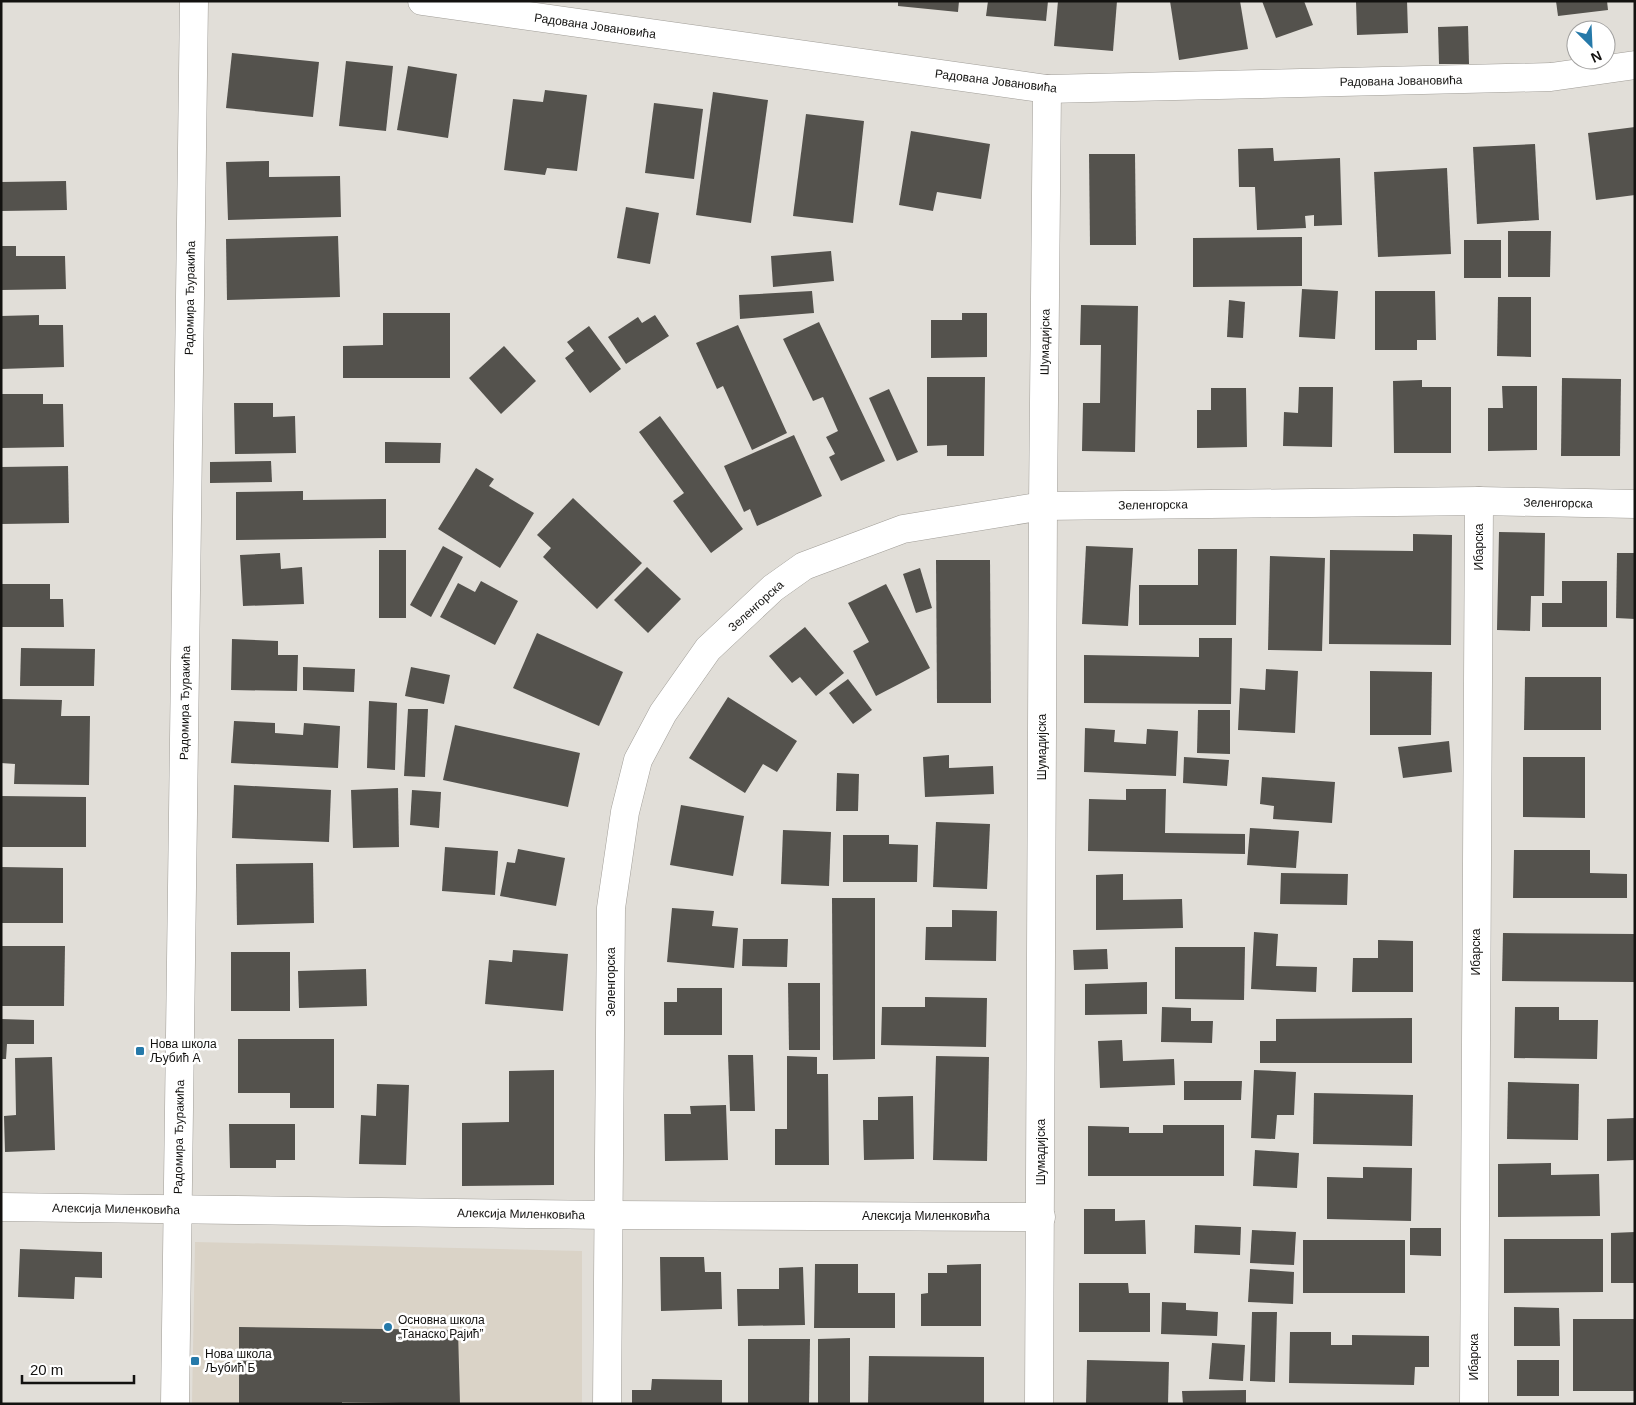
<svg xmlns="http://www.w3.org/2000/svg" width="1636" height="1405" font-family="Arial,sans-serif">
<rect width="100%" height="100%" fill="#e1ded8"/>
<!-- built -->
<polygon fill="#dad3c7" points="195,1242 582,1251 582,1404 192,1404"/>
<!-- building -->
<g fill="#54524d">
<polygon points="898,1 959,1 958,12 898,6"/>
<polygon points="988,1 1048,1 1046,21 986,16"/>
<polygon points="1058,1 1117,1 1113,51 1054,46"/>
<polygon points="1170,1 1240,1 1248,49 1179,60"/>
<polygon points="1262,1 1304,1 1313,25 1276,38"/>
<polygon points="1356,1 1407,1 1408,33 1357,35"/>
<polygon points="1556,1 1607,1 1608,10 1558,16"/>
<polygon points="1468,26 1469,64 1439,64 1438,27"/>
<polygon points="232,53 319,62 313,117 226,108"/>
<polygon points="346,61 393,66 386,131 339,126"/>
<polygon points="408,66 457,74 448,138 397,130"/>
<polygon points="545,90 587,95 577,171 547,168 545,175 504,170 513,99 543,102"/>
<polygon points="713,92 768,100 751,223 696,215"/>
<polygon points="654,103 703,109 694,179 645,173"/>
<polygon points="806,114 864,121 853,223 793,216"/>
<polygon points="1635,127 1635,195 1596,200 1588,133"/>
<polygon points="911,131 990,144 981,199 937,192 933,211 899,205"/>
<polygon points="1535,144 1539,220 1477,224 1473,147"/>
<polygon points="1273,148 1274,161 1340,158 1342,225 1314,226 1314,215 1305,216 1306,228 1257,230 1255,187 1239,187 1238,149"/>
<polygon points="1089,154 1135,154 1136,245 1090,245"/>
<polygon points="269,161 269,177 340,176 341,217 228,220 226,162"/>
<polygon points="1447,168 1451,254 1378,257 1374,172"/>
<polygon points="66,181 67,210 1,211 1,182"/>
<polygon points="626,207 659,213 650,264 617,258"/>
<polygon points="1508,231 1551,231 1550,277 1508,277"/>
<polygon points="338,236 340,297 227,300 226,239"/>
<polygon points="1302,237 1302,286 1193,287 1193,238"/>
<rect x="1464" y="240" width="37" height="38"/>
<polygon points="1,246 16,246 16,256 65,256 66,289 1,290"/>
<polygon points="831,251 834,281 773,287 771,256"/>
<polygon points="1302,289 1338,291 1335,339 1299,337"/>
<polygon points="812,291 814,313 740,319 739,295"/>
<polygon points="1375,291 1435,291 1436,340 1417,340 1417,350 1375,350"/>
<polygon points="1498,297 1531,297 1531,357 1497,356"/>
<polygon points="1229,300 1245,302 1243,338 1227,337"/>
<polygon points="1081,305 1138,306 1135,452 1082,451 1083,403 1100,403 1101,345 1080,345"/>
<polygon points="383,313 450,313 450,378 343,378 343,346 383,345"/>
<polygon points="962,313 987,313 987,357 931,358 931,320 962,320"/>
<polygon points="39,315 39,325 63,325 64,367 1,369 1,316"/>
<polygon points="655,315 669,336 626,364 608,337 638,317 642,323"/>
<polygon points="819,322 885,461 841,481 829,457 835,454 826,437 838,431 823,397 813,401 783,339"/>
<polygon points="738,325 787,433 752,450 723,386 717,389 696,343"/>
<polygon points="589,326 621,369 590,393 565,358 574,351 567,342"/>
<polygon points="504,346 536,381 501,414 469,378"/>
<polygon points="927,377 985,377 984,456 947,456 947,445 927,446"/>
<polygon points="1562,378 1621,379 1620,456 1561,456"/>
<polygon points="1422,380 1422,387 1451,387 1451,453 1394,453 1393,381"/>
<polygon points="1502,386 1537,386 1537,450 1488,451 1488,408 1503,408"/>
<polygon points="1299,387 1333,387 1332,447 1283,446 1284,412 1298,413"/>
<polygon points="1211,388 1246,388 1247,447 1197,448 1197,410 1211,410"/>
<polygon points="889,389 918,452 897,461 869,398"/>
<polygon points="1,394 43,394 43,404 63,404 64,447 1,448"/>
<polygon points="234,403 273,403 273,417 295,416 296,453 235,454"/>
<polygon points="660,416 743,529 711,553 673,501 684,493 639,432"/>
<polygon points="794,435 822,496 757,526 750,509 744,512 724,466"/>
<polygon points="385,442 441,443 440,463 385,463"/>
<polygon points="271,461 272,482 210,483 210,462"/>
<polygon points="68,466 69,523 1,524 1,467"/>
<polygon points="476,468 494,479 489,486 534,513 500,568 438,529"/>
<polygon points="303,491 303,500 386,499 386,538 236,540 236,492"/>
<polygon points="573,498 642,563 597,609 543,557 551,548 537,535"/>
<polygon points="1499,532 1545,533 1544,596 1531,596 1530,631 1497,630"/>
<polygon points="1413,534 1452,535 1451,645 1329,644 1330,550 1413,551"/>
<polygon points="443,546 463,557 431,617 410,605"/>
<polygon points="1086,546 1133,548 1128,626 1082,624"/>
<polygon points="1198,549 1237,549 1236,625 1139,625 1139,585 1198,585"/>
<rect x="379" y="550" width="27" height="68"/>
<polygon points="280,553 281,569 302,567 304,604 243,606 240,555"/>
<polygon points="1617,553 1635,553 1635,619 1616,618"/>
<polygon points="1270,556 1325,558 1322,651 1268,650"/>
<polygon points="936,560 990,560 991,703 937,703"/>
<polygon points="647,567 681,599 648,633 614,600"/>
<polygon points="920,568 932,608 916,613 903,574"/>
<polygon points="481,581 518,601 495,645 440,617 458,583 475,592"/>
<polygon points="1562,581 1607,581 1607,627 1542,627 1542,603 1562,603"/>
<polygon points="1,584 50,584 50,599 63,599 64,627 1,627"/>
<polygon points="886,584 930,668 876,696 853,651 869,642 848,603"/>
<polygon points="805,627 844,673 816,696 800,677 792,683 769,656"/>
<polygon points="537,633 623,672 599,726 513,688"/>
<polygon points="1199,638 1232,638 1231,704 1084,703 1084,655 1199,657"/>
<polygon points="232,639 278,641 278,655 298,655 297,691 231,690"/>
<polygon points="21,648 95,649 94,686 20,686"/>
<polygon points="303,667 355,669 354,692 303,690"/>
<polygon points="411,667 450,675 444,704 405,696"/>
<polygon points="1266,669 1298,671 1295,733 1238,730 1240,688 1265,690"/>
<polygon points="1370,671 1432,672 1431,735 1370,735"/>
<polygon points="1525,677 1601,677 1601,730 1524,730"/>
<polygon points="848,679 872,710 853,724 829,693"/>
<polygon points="728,697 797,741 777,772 763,764 745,793 689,758"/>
<polygon points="1,699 62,700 61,716 90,716 89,785 14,784 15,764 1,763"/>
<polygon points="369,701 397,703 395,770 367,768"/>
<polygon points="408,709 428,709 425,777 404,776"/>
<polygon points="1198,710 1230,710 1230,754 1197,753"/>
<polygon points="234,721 275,723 275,733 303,735 304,723 340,726 338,768 231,763"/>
<polygon points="455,725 580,753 568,807 443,780"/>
<polygon points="1085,728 1115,730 1114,742 1146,744 1147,729 1178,731 1176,776 1084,772"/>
<polygon points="1449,741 1452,772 1403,778 1398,747"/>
<polygon points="949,755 949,768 993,766 994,794 925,797 923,757"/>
<polygon points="1184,757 1229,760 1227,786 1183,783"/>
<polygon points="1523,757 1585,757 1585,818 1523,817"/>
<polygon points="837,773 859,774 858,811 836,811"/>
<polygon points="1262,777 1335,782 1332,823 1273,819 1274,806 1260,804"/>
<polygon points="234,785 331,790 329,842 232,838"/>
<polygon points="398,788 399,847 353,848 351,790"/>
<polygon points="1126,789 1166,789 1165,833 1245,834 1245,854 1088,851 1089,799 1126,800"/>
<polygon points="412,790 441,792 439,828 410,825"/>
<polygon points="1,796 86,797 86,847 1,847"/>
<polygon points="681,805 744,816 733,876 670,865"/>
<polygon points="936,822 990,824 987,889 933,887"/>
<polygon points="1250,828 1299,831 1296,868 1247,865"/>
<polygon points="783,830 831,832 829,886 781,884"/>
<polygon points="843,835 889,835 889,844 918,845 917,882 843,882"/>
<polygon points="445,847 498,851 495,895 442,891"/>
<polygon points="518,849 565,858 556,906 500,896 507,862 515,863"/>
<polygon points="1514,850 1590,850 1590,873 1627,874 1627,898 1513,898"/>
<polygon points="313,863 314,923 237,925 236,864"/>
<polygon points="1,867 63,868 63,923 1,923"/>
<polygon points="1281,873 1348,874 1347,905 1280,904"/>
<polygon points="1123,874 1123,900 1182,899 1183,928 1096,930 1096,875"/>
<polygon points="832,898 875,898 875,1059 833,1060"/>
<polygon points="672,908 714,911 712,926 738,928 734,968 667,962"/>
<polygon points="952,910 997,911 996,961 925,960 926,927 952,927"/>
<polygon points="1254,932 1278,934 1276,966 1317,967 1316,992 1251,989"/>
<polygon points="1503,933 1635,934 1635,982 1502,981"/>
<polygon points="743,939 788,939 787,967 742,966"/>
<polygon points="1378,940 1413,941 1413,992 1352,992 1353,958 1378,958"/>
<polygon points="1,946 65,946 64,1006 1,1006"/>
<polygon points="1175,947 1245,947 1244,1000 1175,999"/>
<polygon points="1107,949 1108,969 1074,970 1073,950"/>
<polygon points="513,950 568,954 563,1011 485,1004 489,960 512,962"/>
<rect x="231" y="952" width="59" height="59"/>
<polygon points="366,969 367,1006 299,1008 298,971"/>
<polygon points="1147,982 1147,1014 1085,1015 1085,984"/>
<polygon points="788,983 820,983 820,1050 789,1050"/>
<polygon points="677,988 722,988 722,1035 664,1035 664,1002 677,1002"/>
<polygon points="925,997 987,998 986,1047 881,1045 882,1007 925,1007"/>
<polygon points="1162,1007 1191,1008 1191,1021 1213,1021 1212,1043 1161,1042"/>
<polygon points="1515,1007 1559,1007 1559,1020 1598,1020 1597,1059 1514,1058"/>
<polygon points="1412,1018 1412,1063 1260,1063 1260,1041 1276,1041 1276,1019"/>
<polygon points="1,1019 34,1020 34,1044 7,1044 6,1059 1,1059"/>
<polygon points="238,1039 334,1039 334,1108 290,1108 290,1093 238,1093"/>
<polygon points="1122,1040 1123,1061 1174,1059 1175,1085 1100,1088 1098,1041"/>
<polygon points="728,1055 753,1055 755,1111 730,1111"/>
<polygon points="787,1056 817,1057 817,1074 828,1074 829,1165 775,1165 775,1129 787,1129"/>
<polygon points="936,1056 989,1057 987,1161 933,1160"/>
<polygon points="52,1057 55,1150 5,1152 4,1116 16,1115 15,1058"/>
<polygon points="554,1070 554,1185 462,1186 462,1123 509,1122 509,1071"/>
<polygon points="1254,1070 1296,1072 1294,1115 1277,1115 1275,1139 1251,1138"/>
<polygon points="1184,1081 1242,1081 1241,1100 1184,1100"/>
<polygon points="1508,1082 1579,1084 1578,1140 1507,1139"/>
<polygon points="377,1084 409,1085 406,1165 359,1164 361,1115 376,1116"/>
<polygon points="1314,1093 1413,1095 1412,1146 1313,1144"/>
<polygon points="913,1096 914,1159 864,1160 863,1120 878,1120 878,1097"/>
<polygon points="726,1105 728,1160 665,1161 664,1114 691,1114 690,1106"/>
<polygon points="1635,1118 1635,1160 1607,1161 1607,1119"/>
<polygon points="229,1124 295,1124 295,1160 276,1160 276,1168 230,1168"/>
<polygon points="1163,1125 1224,1125 1224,1176 1088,1176 1088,1126 1129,1127 1129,1133 1163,1133"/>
<polygon points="1255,1150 1299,1153 1297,1188 1253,1186"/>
<polygon points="1551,1163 1551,1175 1599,1174 1600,1216 1498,1217 1498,1164"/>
<polygon points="1363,1167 1412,1168 1411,1221 1327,1219 1327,1177 1363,1178"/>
<polygon points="1084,1209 1115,1209 1115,1221 1145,1220 1146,1254 1084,1254"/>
<polygon points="1195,1225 1241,1227 1240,1255 1194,1253"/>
<polygon points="1410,1228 1441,1228 1441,1256 1410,1255"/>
<polygon points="1252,1230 1296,1232 1294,1265 1250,1263"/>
<polygon points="1635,1232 1635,1283 1611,1283 1611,1233"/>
<polygon points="1504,1239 1603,1239 1603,1292 1504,1293"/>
<rect x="1303" y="1240" width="102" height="53"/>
<polygon points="20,1249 102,1252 102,1278 75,1277 74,1299 18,1297"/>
<polygon points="660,1257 704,1257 705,1272 721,1272 722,1309 661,1311"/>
<polygon points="815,1264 858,1264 858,1293 895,1293 895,1328 814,1328"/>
<polygon points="981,1264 981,1326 921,1326 921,1294 928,1293 928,1273 947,1273 947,1265"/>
<polygon points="803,1267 805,1325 738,1326 737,1289 779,1289 779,1268"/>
<polygon points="1250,1269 1294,1272 1293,1304 1248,1302"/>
<polygon points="1079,1283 1128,1283 1129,1293 1150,1293 1150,1332 1079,1332"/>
<polygon points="1162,1302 1186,1303 1186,1310 1218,1312 1217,1336 1161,1334"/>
<polygon points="1514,1307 1559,1308 1560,1346 1514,1346"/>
<polygon points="1252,1312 1277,1312 1275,1382 1250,1381"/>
<rect x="1573" y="1319" width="61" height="72"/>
<polygon points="239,1327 458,1330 460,1404 342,1402 342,1404 239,1404"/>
<polygon points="1290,1332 1331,1332 1331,1345 1352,1345 1352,1335 1429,1336 1429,1367 1415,1367 1414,1385 1289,1383"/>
<polygon points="850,1338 850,1404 818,1404 818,1339"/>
<polygon points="748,1339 810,1339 809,1404 748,1404"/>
<polygon points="1212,1343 1245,1345 1243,1381 1209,1379"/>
<polygon points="869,1356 984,1357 984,1404 868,1404"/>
<polygon points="1087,1360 1169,1362 1168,1404 1086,1404"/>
<rect x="1517" y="1360" width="42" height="36"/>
<polygon points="652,1379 722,1380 722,1404 632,1404 632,1390 651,1390"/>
<polygon points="1246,1390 1246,1404 1183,1404 1182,1391"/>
</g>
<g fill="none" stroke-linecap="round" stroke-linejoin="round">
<defs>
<g id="street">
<polyline points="422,1 1047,89 1551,77 1635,65"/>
<polyline points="1,1207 609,1215 1041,1217"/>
<polyline points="175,1404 194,1"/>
<polyline points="607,1404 611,908 625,812 638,760 663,713 708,649 773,588 804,566 903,529 1043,506 1479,501 1635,504"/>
<polyline points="1039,1404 1043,506 1047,89"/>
<polyline points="1474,1404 1479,501"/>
</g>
</defs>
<!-- street casing -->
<use href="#street" stroke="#a09d97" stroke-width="29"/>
<!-- street -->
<use href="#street" stroke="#fff" stroke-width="28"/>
</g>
<!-- markers -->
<g fill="#2579a9" stroke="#fff" stroke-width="2">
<rect x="135" y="1046" width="10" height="10" rx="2.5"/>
<circle cx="388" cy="1327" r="5"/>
<rect x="190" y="1356" width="10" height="10" rx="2.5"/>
</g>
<g text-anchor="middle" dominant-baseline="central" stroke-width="5" stroke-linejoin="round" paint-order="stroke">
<!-- street labels -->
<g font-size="12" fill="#131210" stroke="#fff">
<text transform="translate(595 26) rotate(8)">Радована Јовановића</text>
<text transform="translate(996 81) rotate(7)">Радована Јовановића</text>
<text transform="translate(1401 81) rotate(-1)">Радована Јовановића</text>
<text transform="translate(190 298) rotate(-89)">Радомира Ђуракића</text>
<text transform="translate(1045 342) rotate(-89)">Шумадијска</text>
<text transform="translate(1558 503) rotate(1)">Зеленгорска</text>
<text transform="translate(1153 505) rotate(-1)">Зеленгорска</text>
<text transform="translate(1479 547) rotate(-90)">Ибарска</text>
<text transform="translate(756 606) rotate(-42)">Зеленгорска</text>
<text transform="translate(185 703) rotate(-89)">Радомира Ђуракића</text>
<text transform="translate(1042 747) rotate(-90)">Шумадијска</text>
<text transform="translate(1476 952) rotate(-90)">Ибарска</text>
<text transform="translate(611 982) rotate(-90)">Зеленгорска</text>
<text transform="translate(179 1137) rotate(-89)">Радомира Ђуракића</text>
<text transform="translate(1041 1152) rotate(-90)">Шумадијска</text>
<text transform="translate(116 1209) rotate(1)">Алексија Миленковића</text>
<text transform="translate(521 1214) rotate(1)">Алексија Миленковића</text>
<text x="926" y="1216">Алексија Миленковића</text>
<text transform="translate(1474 1357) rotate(-90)">Ибарска</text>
</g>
<!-- poi labels -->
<g font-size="12" fill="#131210" stroke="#fff" text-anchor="start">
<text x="150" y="1044">Нова школа<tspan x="150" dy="14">Љубић А</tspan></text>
<text x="398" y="1320">Основна школа<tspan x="398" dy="14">„Танаско Рајић”</tspan></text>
<text x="205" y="1354">Нова школа<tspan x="205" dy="14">Љубић Б</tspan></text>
</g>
</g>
<!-- border -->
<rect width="1636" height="1405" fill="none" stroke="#131210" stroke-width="5"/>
<!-- north arrow -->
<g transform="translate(1591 45) rotate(156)"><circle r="24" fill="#ffffff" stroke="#a1a09f"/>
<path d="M0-4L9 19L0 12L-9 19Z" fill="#2579a9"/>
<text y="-8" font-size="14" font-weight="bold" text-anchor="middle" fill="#131210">N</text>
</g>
<!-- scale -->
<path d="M22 1375v8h112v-8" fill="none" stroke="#131210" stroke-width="2.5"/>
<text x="30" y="1375" font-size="15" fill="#131210" stroke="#ffffff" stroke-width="4" paint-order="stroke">20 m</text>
</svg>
